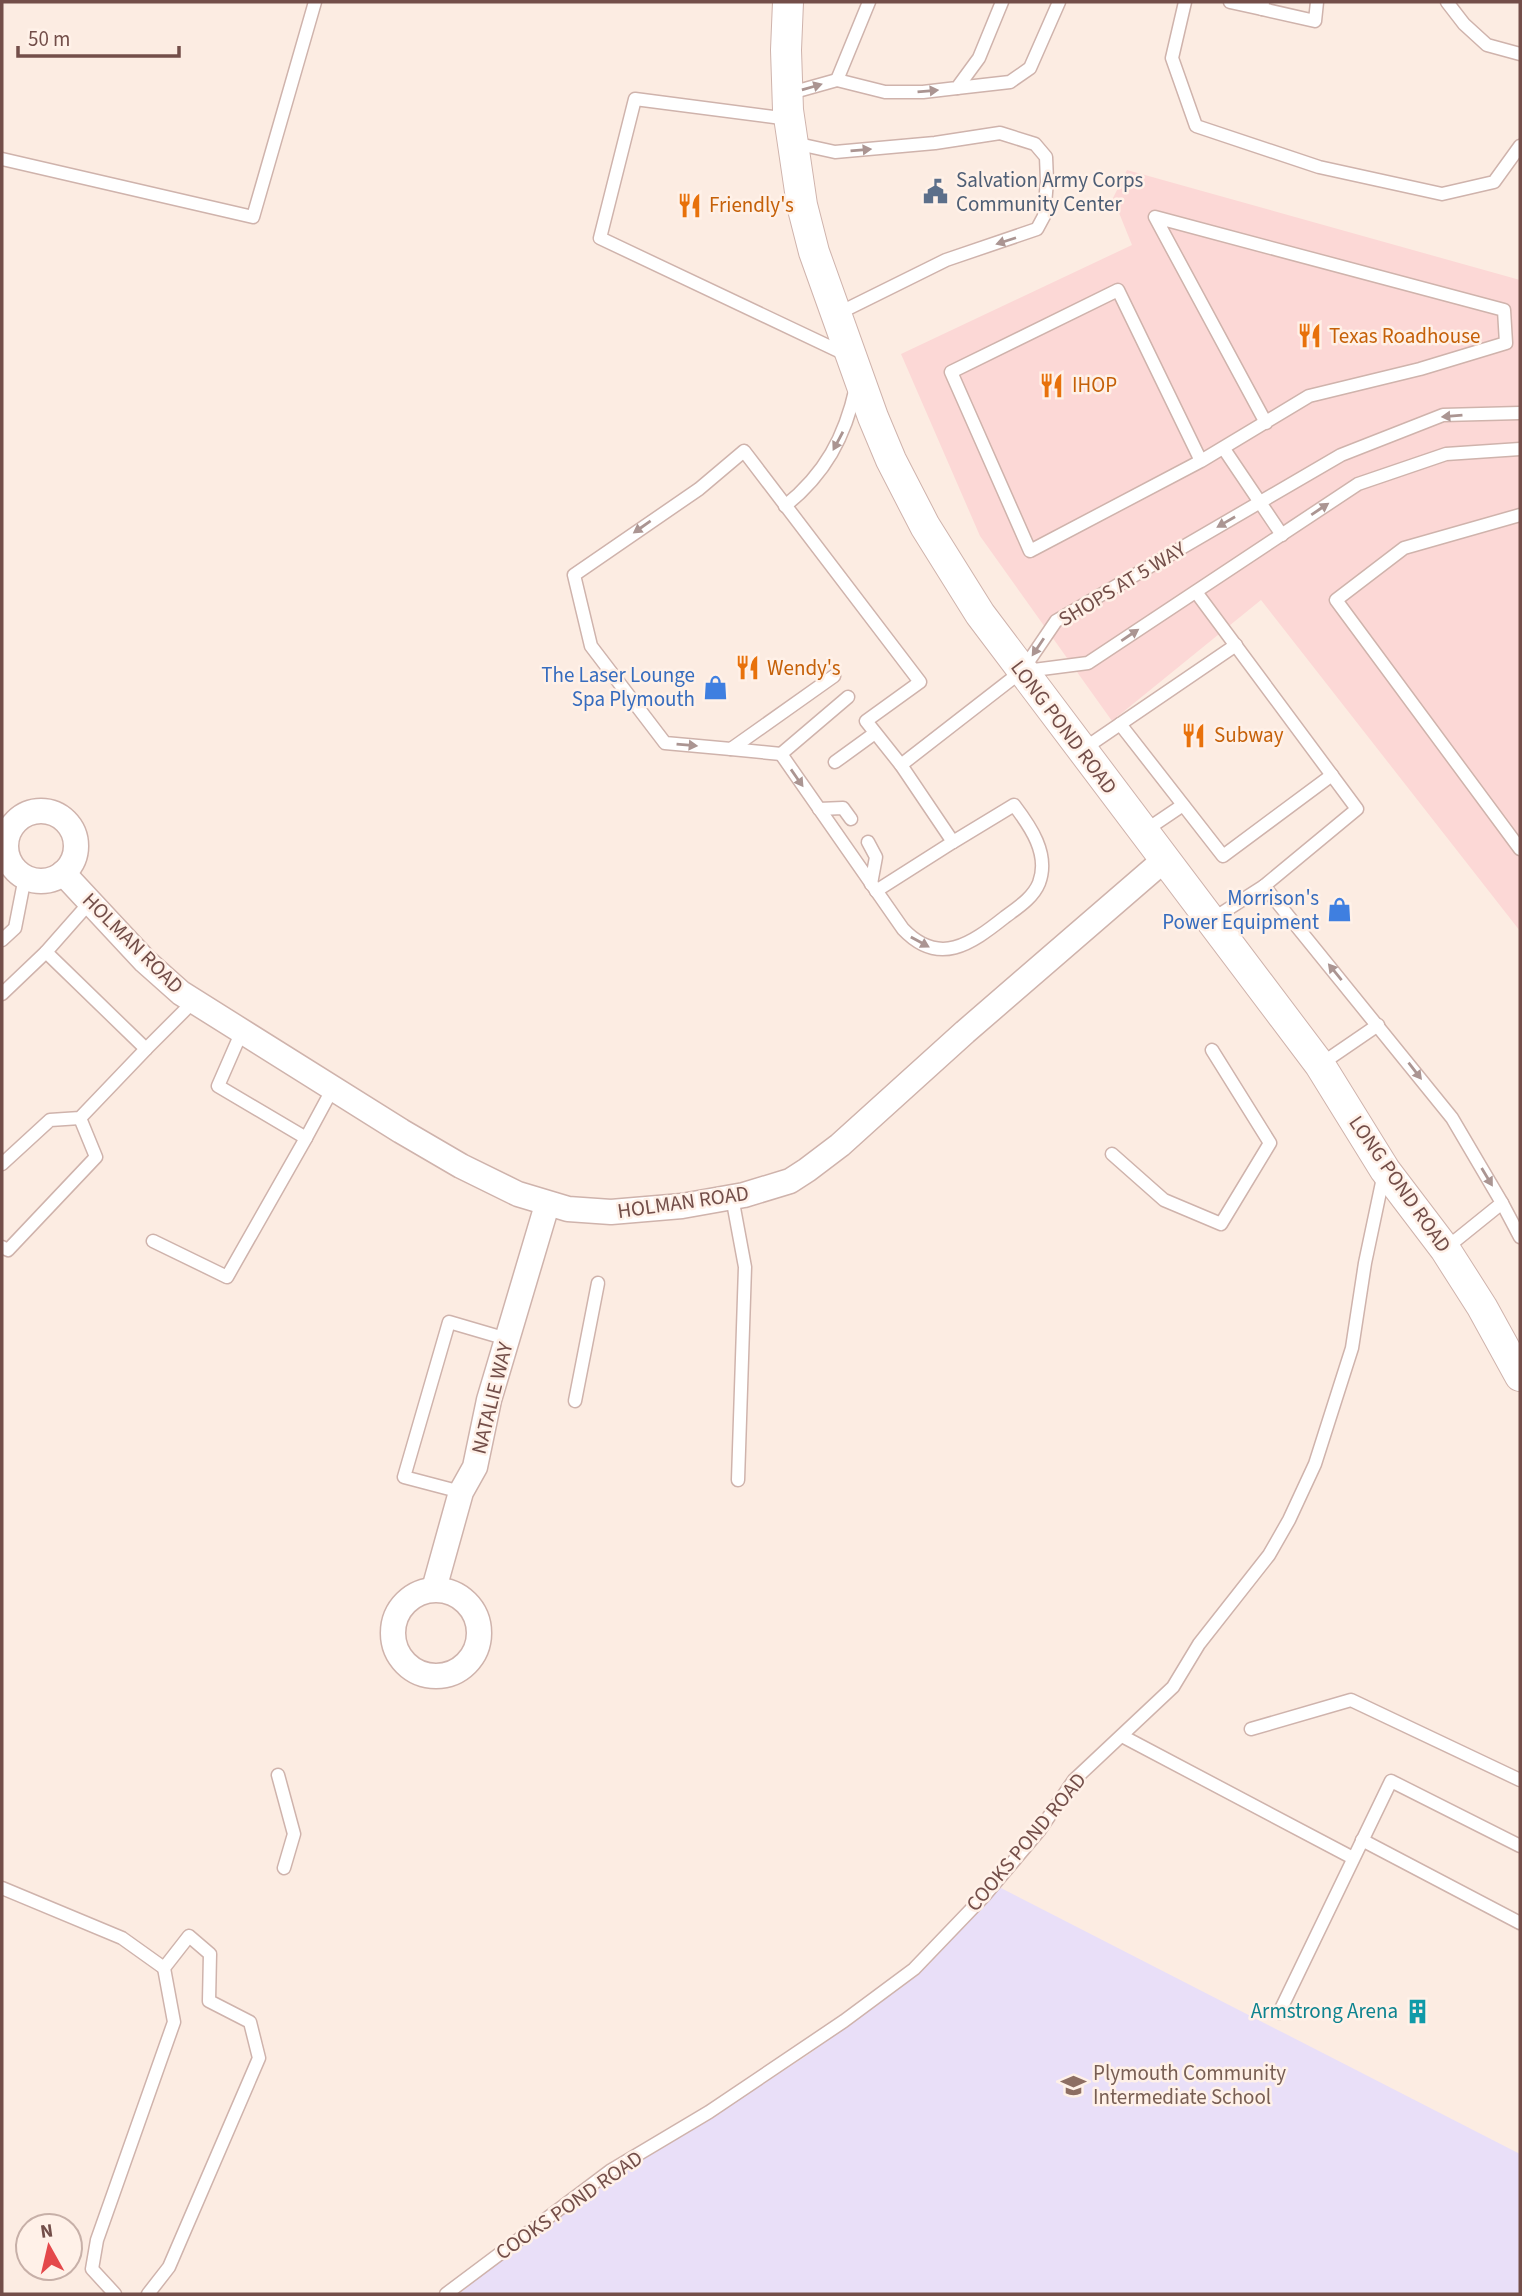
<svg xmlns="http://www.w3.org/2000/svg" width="1522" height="2296" font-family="'Source Sans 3',sans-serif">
<rect width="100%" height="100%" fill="#fcece2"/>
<!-- commercial -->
<polygon fill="#fcd8d6" points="1127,170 1520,280 1520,931 1261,600 1112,721 980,536 901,354 1132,245 1113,198"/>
<!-- education -->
<polygon fill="#e9dff8" points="999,1887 1520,2154 1520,2294 459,2294 519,2244 622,2169 714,2116 809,2054 874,2006 929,1964"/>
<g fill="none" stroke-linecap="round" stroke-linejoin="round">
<defs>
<g id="service">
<polyline points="1185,2 1172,58 1196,126 1319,167 1442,194 1494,182 1520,146"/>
<polyline points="1230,2 1262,9 1263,2"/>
<polyline points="1447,2 1464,24 1487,45 1520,54"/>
<polyline points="1262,9 1315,21 1317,2"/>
<polyline points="837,80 869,2"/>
<polyline points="957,88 1010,82 1030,68 1059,2"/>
<polyline points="787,94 837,80 885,92 923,92 957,88 979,58 1002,2"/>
<polyline points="789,119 635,99 600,238 845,354"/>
<polyline points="794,143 835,152 935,143 1000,133 1035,144 1046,157 1047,181 1044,216 1037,229 946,260 835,315"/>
<polyline points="2,159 253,217 315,2"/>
<polyline points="1224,449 1282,535"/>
<polyline points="1201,461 1118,290 951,372 1030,551 1201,461 1309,396 1420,369 1506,343 1504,310 1155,217 1266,423"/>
<path d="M785,506C825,474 845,437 856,387"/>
<polyline points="1520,515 1404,548 1336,600 1520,849"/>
<polyline points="1196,592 1357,809 1264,886 1211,920"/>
<polyline points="1026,671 1088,663 1358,484 1446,454 1520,449"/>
<polyline points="834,676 731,749 665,743 591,646 574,575 699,489 744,451 920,682 866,721 901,765 1022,671 1056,621 1341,455 1443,415 1520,413"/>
<path d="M848,697L781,754L903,929C939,967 971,944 1005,917C1017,908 1033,898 1039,883C1050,854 1030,826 1014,805L953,842L901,765"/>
<polyline points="1120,724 1223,856 1332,775"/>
<polyline points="731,749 781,754"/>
<polyline points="1082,750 1236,645"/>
<polyline points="835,762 875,733"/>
<polyline points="819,809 843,808 851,819"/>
<polyline points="2,828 9,831"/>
<polyline points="1143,832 1183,805"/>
<polyline points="868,842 876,857 871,884"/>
<polyline points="1264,886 1452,1118 1502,1203 1445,1249"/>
<polyline points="876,891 953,842"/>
<polyline points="91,901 46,952 146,1049 194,1001"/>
<polyline points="2,940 15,928 25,877"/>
<polyline points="2,994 46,952"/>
<polyline points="242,1031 218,1086 306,1138 333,1088"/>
<polyline points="1321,1064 1378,1025"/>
<polyline points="1112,1154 1164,1200 1221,1224 1270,1143 1212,1050"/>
<polyline points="2,1164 50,1120 80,1118 146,1049"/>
<polyline points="732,1197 745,1267 738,1480"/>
<polyline points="1502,1203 1520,1237"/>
<polyline points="153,1241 227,1277 306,1138"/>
<polyline points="2,1247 8,1250 96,1157 80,1118"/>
<polyline points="575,1401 598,1283"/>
<polyline points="461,1492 404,1477 449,1322 507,1339"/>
<polyline points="1251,1729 1351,1700 1520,1780"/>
<polyline points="1122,1736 1353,1858"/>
<polyline points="278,1775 294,1834 284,1868"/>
<polyline points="1362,1840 1520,1923"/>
<polyline points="2,1888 122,1938 164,1968"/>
<polyline points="1279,2013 1391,1781 1520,1846"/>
<polyline points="115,2294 92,2269 97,2240 174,2022 164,1968 189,1936 210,1954 209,2001 250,2022 259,2058 169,2267 148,2294"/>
<polyline points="446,2294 610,2171 709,2112 844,2021 914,1969 985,1895 1039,1831 1074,1780 1173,1687 1199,1644 1269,1555 1289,1520 1315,1464 1352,1348 1365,1263 1384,1173"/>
</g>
<g id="minor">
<circle cx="41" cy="846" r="35"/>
<polyline points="63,873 145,961 181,993 401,1131 461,1166 518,1194 568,1209 611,1212 682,1206 744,1195 790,1181 807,1170 840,1145 965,1032 1164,860"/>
<polyline points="434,1589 461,1492 475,1467 489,1400 547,1205"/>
<circle cx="436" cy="1633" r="43"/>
</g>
<polyline id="tertiary" points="788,2 786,50 788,110 802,205 814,252 873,417 891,460 925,526 980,614 1320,1065 1385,1170 1445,1249 1482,1307 1520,1376"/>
</defs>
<!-- service casing -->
<use href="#service" stroke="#cfb3ac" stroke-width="15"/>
<!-- minor casing -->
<use href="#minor" stroke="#cfb3ac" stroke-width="27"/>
<!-- tertiary casing -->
<use href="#tertiary" stroke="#cfb3ac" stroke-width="32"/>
<!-- service -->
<use href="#service" stroke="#fff" stroke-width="12"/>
<!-- minor -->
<use href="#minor" stroke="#fff" stroke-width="24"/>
<!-- tertiary -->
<use href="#tertiary" stroke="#fff" stroke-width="30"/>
</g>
<!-- one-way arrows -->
<defs><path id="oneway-solid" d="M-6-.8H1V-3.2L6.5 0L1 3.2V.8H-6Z" transform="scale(1.75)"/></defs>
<g fill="#ab9592">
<use href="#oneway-solid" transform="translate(812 87) rotate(-16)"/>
<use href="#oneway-solid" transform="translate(928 91) rotate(-5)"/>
<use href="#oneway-solid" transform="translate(861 150) rotate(-5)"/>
<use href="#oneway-solid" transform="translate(1006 241) rotate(162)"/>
<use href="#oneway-solid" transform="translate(1452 416) rotate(175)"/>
<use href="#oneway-solid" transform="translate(838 441) rotate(118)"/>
<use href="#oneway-solid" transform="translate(1320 509) rotate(-34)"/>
<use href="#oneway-solid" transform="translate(1226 522) rotate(150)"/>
<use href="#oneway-solid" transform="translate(642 527) rotate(145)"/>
<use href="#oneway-solid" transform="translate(1130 635) rotate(-34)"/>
<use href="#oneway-solid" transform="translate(1038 647) rotate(124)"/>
<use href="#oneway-solid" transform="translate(687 745) rotate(5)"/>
<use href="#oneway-solid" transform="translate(797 778) rotate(55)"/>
<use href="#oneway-solid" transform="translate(920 942) rotate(29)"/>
<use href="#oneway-solid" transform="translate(1335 972) rotate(-129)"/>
<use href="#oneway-solid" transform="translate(1415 1071) rotate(52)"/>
<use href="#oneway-solid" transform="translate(1487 1177) rotate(59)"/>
</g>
<!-- icons -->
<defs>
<symbol id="civic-bare" viewBox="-9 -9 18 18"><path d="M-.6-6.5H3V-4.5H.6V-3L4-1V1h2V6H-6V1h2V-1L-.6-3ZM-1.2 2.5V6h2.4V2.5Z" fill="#5c6f8a" stroke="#fff1e8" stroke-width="2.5" paint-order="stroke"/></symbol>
<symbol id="restaurant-bare" viewBox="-9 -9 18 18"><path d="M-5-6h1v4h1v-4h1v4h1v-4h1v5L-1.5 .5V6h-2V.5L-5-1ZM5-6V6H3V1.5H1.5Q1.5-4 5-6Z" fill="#e8710a" stroke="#fff1e8" stroke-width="2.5" paint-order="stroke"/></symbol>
<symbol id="shop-bare" viewBox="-9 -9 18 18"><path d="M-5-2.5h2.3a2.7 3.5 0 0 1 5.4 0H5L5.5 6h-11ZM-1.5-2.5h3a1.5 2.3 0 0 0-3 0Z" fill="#3f7fe0" stroke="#fff1e8" stroke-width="2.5" paint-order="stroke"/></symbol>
<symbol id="building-bare" viewBox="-9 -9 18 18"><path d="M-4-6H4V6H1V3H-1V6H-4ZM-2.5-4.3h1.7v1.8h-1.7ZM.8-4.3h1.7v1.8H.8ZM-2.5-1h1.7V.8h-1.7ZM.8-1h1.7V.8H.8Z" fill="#0f9aa8" stroke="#fff1e8" stroke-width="2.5" paint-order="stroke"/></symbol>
<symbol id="school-bare" viewBox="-9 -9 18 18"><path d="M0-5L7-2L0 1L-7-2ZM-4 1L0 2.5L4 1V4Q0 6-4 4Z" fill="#8d6e63" stroke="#fff1e8" stroke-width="2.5" paint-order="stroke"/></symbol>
</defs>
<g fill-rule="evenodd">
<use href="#civic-bare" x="918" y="174" width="35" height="35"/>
<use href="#restaurant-bare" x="672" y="188" width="35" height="35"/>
<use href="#restaurant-bare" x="1292" y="318" width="35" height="35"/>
<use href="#restaurant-bare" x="1034" y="368" width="35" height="35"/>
<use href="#restaurant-bare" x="730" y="650" width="35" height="35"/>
<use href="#shop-bare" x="698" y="670" width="35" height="35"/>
<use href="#restaurant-bare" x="1176" y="718" width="35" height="35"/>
<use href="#shop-bare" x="1322" y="892" width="35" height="35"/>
<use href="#building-bare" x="1400" y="1994" width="35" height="35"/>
<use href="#school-bare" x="1056" y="2068" width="35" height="35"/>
</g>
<g text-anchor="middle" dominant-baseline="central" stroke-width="5" stroke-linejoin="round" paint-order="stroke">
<!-- service labels -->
<g font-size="21" fill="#4e5e75" stroke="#fff1e8" text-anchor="start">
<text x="956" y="180">Salvation Army Corps<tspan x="956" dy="24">Community Center</tspan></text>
</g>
<!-- food labels -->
<g font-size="21" fill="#c56008" stroke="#fff1e8" text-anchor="start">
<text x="709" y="205">Friendly's</text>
<text x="1329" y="336">Texas Roadhouse</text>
<text x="1072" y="385">IHOP</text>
<text x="767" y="668">Wendy's</text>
<text x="1214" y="735">Subway</text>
</g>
<!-- street labels -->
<g font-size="21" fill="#734e49" stroke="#fff1e8">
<text transform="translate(1122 584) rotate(-31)">SHOPS AT 5 WAY</text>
<text transform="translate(1064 727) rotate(53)">LONG POND ROAD</text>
<text transform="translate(133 943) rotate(45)">HOLMAN ROAD</text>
<text transform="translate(1400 1184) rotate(55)">LONG POND ROAD</text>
<text transform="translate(683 1202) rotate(-8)">HOLMAN ROAD</text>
<text transform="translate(492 1398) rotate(-76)">NATALIE WAY</text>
<text transform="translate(1026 1842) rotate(-50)">COOKS POND ROAD</text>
<text transform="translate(569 2205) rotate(-35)">COOKS POND ROAD</text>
</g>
<!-- shop labels -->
<g font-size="21" fill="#366cbe" stroke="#fff1e8" text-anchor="end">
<text x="695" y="675">The Laser Lounge<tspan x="695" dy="24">Spa Plymouth</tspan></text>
<text x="1319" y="898">Morrison's<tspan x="1319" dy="24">Power Equipment</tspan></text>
</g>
<!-- culture labels -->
<g font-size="21" fill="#0d838f" stroke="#fff1e8" text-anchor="end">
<text x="1398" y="2011">Armstrong Arena</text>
</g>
<!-- education labels -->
<g font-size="21" fill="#785e54" stroke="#fff1e8" text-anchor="start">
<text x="1093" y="2073">Plymouth Community<tspan x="1093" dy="24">Intermediate School</tspan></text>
</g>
</g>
<!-- border -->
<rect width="1522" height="2296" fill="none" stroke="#734e49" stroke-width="7"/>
<!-- north arrow -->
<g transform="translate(49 2247) rotate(352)"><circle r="33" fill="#fff1e8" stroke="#c7b0a8" stroke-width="2"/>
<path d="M0-5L12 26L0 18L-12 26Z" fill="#e4494b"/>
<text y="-10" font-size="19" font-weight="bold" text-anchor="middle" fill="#734e49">N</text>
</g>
<!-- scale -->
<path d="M18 46v10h161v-10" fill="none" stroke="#734e49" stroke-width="3.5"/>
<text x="28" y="46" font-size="21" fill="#734e49" stroke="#fff1e8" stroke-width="5" paint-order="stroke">50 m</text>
</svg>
